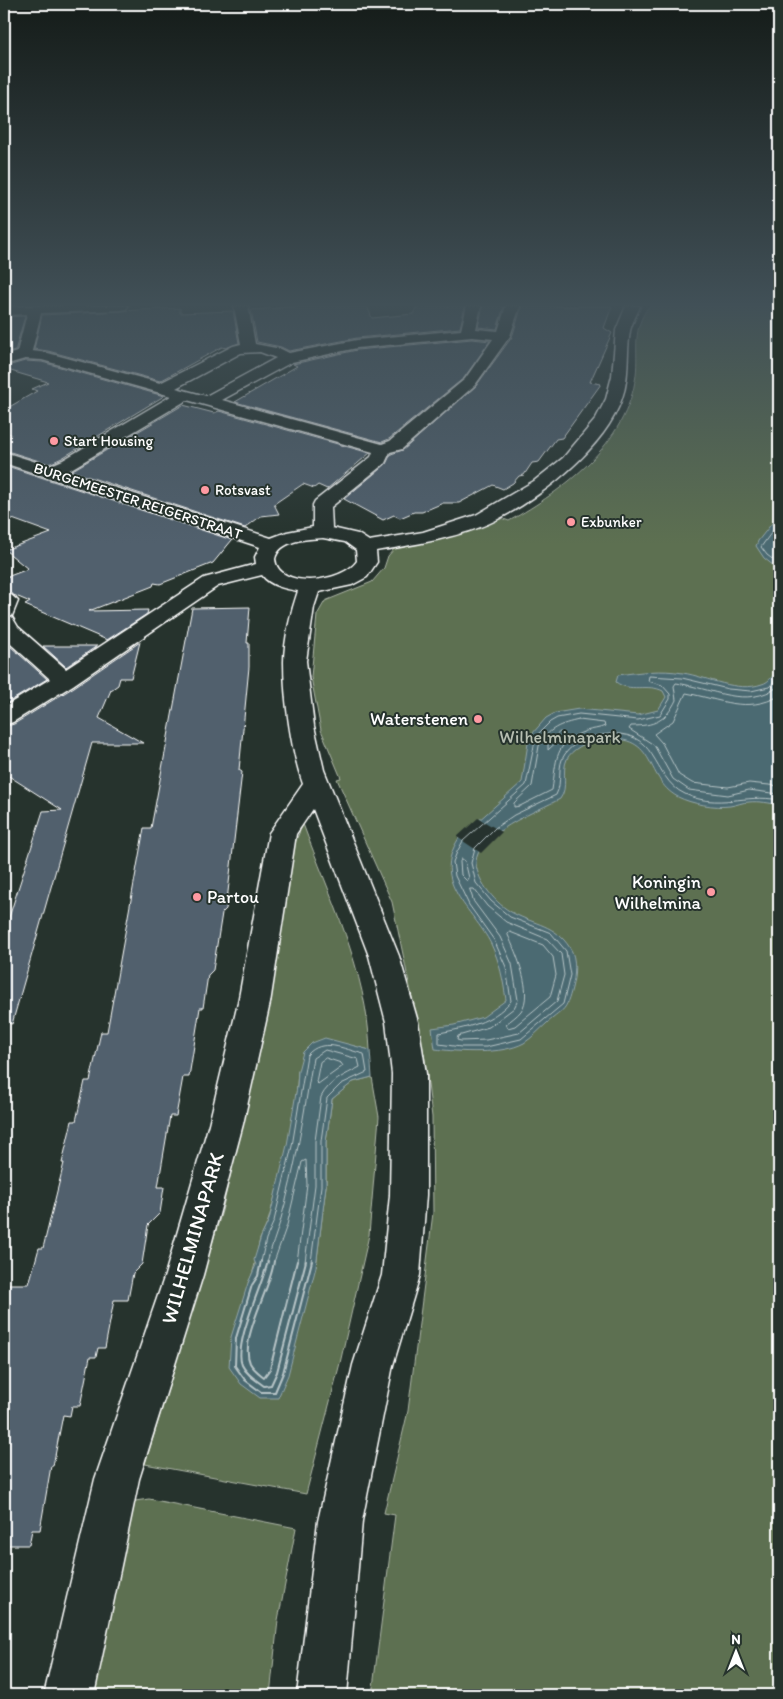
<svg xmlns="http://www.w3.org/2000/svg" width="783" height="1699" font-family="Itim,sans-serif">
<rect width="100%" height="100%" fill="#26332d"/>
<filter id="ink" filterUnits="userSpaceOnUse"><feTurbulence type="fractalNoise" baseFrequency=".02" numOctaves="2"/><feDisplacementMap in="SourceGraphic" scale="10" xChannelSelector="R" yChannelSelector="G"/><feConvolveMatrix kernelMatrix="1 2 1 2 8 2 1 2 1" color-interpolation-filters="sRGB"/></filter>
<g filter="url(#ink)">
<!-- green -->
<g fill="#5d6f51" stroke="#aeb7a8">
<path d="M649,306H779V1695H372L395,1515L384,1513L408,1411L433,1213L432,1117L425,1059L392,902L337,779L341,778L321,730L311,677L317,615L325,601L372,582L384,568L388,556L394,549L475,529L501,518L509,521C564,490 627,444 636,375C639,348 631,331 649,306Z"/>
<path d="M303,824C330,897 367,971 370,1050L348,1045L298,1071C296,1119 282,1172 269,1218C267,1225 263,1232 260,1239C256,1254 256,1269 248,1283L316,1267L326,1186V1142L332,1099L353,1082L372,1077L379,1117L369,1235L340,1363L306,1494L145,1464L222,1211L264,1026L294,845Z"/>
<path d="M149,1499L296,1528L278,1620L270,1695C238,1695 113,1699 93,1688L135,1501Z"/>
</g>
<!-- water -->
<g fill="#4b6b72" stroke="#93a6aa">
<polygon points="779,489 779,570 764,558 756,546 758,541 776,518"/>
<path d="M779,669V805C770,803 759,801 749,802C743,802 737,805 730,806C715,808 692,804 678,797C642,778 660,729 595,741C586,742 571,750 567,759C561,772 569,787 560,799C539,810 475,835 476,863C477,882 497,905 513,913C535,925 555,924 570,948C577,958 575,977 572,988C566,1011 565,1008 547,1023C540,1029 532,1038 524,1043C502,1055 459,1052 435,1049L432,1028L454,1025L483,1017L506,1000C503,979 500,963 491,944C473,908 430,883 459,838L522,782L528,743L532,734L546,718L555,713L579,709L638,715L658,710L666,697L663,691C648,683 629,693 616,682L618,675C640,672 661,669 683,673C708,677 737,693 762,684C770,682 773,674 779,669Z"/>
<polygon points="325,1038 370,1050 372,1077 353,1082 332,1099 326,1142 326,1186 316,1267 288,1375 278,1398 260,1398 241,1384 229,1367 231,1337 248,1283 256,1265 254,1260 261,1237 269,1220 287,1145 297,1087 298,1071 303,1052 312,1043"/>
</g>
<!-- pier -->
<polygon fill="#26332d" points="478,818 502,832 481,853 457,837"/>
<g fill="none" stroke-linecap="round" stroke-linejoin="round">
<!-- shore-far1 -->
<g stroke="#b7c4c7" stroke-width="1">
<polyline points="779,522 761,547 767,555 779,564"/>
<path d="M779,676L769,687L751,691L728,689L682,678L649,676L648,681L662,685L670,694V699L660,715L638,720L579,714L557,718L550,722L536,736L526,785L463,841L457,852L453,862L455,876L469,905L494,940L506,967L511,1001C492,1023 466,1028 439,1033V1044L461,1047H486L521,1039L563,1004L570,975L566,951L551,933L510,917L491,901L476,883L471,863L475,848L495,828L514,815L556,795C563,782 556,766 565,754C573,743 587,737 601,735C660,725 650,778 685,794C718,810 745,793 779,800"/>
<path d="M779,686C746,710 712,688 676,683L674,686L676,700C666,721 654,726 631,726L629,729L654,745L673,779L689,790L728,795L749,790L779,794"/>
<path d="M779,696C747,714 719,699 686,693L673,721L654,734L662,743L679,775L692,783L728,787L749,783L779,786"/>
<path d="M579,720L604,723L605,726C599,729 592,729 586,731C553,743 557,760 552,790L520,806L514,807V803L532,786L539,746C548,728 561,724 579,720Z"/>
<polygon points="560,732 563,733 563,736 548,750 548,744"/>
<polygon points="462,859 465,861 469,878 467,881 461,875 460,862"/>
<polygon points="470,889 474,889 487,906 506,922 547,939 561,954 564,975 557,1001 519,1033 486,1040 461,1041 457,1040 458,1036 489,1027 514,1008 518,1000 512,964 500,937 474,902"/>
<path d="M510,932L543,945L553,957L556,975L550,997L515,1026L508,1028L506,1024C511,1020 517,1016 521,1011C534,993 516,953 508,935Z"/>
<polygon points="326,1058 341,1063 343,1066 318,1084 316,1082 320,1062"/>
<path d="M261,1262L266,1239L274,1221L292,1146L307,1055C323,1037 343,1049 364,1054L367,1072L341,1084L327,1098L321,1141V1186L311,1262"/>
<path d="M267,1262C271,1248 276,1235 280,1222C296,1168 304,1113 313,1058L325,1050L358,1059L360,1067C345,1075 329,1081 321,1097L315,1141V1185L305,1262"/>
<polyline points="274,1262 287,1225 302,1162 306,1160 307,1185 297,1262"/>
</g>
<!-- shore -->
<g stroke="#b7c4c7" stroke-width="2">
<polyline points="261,1261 258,1276 252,1285 236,1338 235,1366 245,1380 261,1392 275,1392 283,1373 312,1261"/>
<path d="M268,1261C263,1283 233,1345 242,1365C246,1374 256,1380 264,1386L271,1385L277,1372L306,1261"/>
<path d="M274,1261C271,1289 239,1338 250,1363C253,1369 259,1373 264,1377L270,1369L297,1261"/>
</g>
</g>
<!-- building -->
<g fill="#51616d" stroke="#fff">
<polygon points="303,306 367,306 372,318 413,314 417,306 465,306 460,328 357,338 289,351 281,347 257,342 251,310"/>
<polygon points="483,306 504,306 497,329 478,327"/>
<polygon points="522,306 612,306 604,328 612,333 590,382 601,384 562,438 556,439 539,462 532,463 524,475 519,476 513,483 503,489 493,485 459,503 443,503 422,512 414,512 400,518 394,515 383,520 344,499 386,464 391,454 403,450 476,386 512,337"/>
<polygon points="180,308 180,313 233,311 239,343 226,348 222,347 160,381 48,351 34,349 42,315"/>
<polygon points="25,316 15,351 4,354 4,317"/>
<polygon points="472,339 490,341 464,378 389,439 382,442 235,402 297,366 293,364 357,350"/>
<polygon points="25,361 42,362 164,396 62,458 49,464 4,450 4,446 11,434 4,432 4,410 37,391 32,389 48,382 4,369 4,367"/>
<polygon points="183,405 214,413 219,411 370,453 327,489 318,485 314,488 303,484 274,504 279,514 261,516 245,528 71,471"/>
<polygon points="4,465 232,540 213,563 160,584 154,583 153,586 89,611 148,610 147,614 107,640 25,605 30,602 4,591 4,578 28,569 5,550 51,533 4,516"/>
<polygon points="250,607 247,643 249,643 249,667 239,770 242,772 226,909 222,913 213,970 208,975 203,1008 200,1008 189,1077 183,1077 176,1116 170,1116 158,1187 164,1187 160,1213 148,1225 142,1264 133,1273 128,1300 114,1300 105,1348 98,1348 96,1357 90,1357 80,1406 72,1406 70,1416 63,1415 53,1466 51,1466 40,1530 32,1530 29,1545 4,1545 4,1284 29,1284 39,1248 43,1248 64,1163 62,1163 72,1121 76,1121 85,1081 90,1081 101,1032 107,1032 144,828 151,828 192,608"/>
<polygon points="140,642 131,678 120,678 118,685 111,690 99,718 143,743 92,743 12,1024 4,1022 4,933 43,811 62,810 4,773 4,727 14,724 74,687"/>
<polygon points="4,646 10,646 47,679 4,705"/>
<polygon points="43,646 97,646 66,667"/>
</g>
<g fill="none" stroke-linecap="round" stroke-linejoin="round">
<defs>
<path id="minor" d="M29,306H128L126,309L121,310L41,313L32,351L48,353L160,383L233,346L241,344L234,306H248L255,344L281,349L289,353L357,340L461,330L467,306H481L476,329L498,331L506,306H520L510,336L475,385L402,449L390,452L385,463L331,507L332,528L358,534L369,541L423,532L476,515L534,481L563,458L595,420L606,399L612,376L616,330L626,306H640C637,314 632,322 630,331C626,353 630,376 622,398C605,449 537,501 490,523C457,538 412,545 376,551L377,562L367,577L352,585L319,592L314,607L306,661L314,726L324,770L399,956L418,1022L426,1074V1195L420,1275L393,1365L362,1521L347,1695H297L318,1521L353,1365L382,1275L390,1195L392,1074L386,1022L369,956L313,809L296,834L270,1003L243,1124L203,1275L139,1479L94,1695H44L95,1479L165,1275L209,1124L238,1003L269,833L303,784C291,750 284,699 284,662C284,641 291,611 298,591C286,589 270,586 262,575L218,586L73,685L13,722L4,725V707L50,679L4,638V593L11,595L18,601L12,616H8L12,617L18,627L66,669L204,578L256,564L255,557L260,547L4,463V452L49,466L63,460L171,396L42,360L25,359L4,365V356L17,352L27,314L4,315V307ZM472,337L493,339L465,379L390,441L382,444L222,400L292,362L357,348ZM260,352L276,358L206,396L176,388L241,353ZM187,400L373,452L371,457L315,501L313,505V527L287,532L271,538L66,472ZM323,538L345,542L356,550L357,561C342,583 278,590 275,559C279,540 307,539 323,538Z"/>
</defs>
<!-- minor casing -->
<use href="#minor" stroke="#fff" stroke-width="3"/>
<!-- minor -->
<use href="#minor" fill="#26332d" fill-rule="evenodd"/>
</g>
</g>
<!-- sky -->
<linearGradient id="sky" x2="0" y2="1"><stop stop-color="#151c19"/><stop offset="0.56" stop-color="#415057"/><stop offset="1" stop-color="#415057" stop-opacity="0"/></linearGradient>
<rect width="783" height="544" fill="url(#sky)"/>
<!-- markers -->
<g fill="#ff9aa2" stroke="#26332d" stroke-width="2">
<circle cx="54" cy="441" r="5"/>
<circle cx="205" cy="490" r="5"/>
<circle cx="571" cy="522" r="5"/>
<circle cx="478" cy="719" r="5"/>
<circle cx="711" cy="892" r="5"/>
<circle cx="197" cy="897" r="5"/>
</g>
<g text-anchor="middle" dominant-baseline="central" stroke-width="4" stroke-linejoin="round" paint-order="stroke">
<!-- far-poi labels -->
<g font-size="15" fill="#fff" stroke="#26332d" text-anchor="start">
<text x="64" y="441">Start Housing</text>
<text x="215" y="490">Rotsvast</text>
<text x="581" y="522">Exbunker</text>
</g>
<!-- far-street labels -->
<g font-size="15" fill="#fff" stroke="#26332d">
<text transform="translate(138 501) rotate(18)">BURGEMEESTER REIGERSTRAAT</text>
</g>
<!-- poi labels -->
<g font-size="18" fill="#fff" stroke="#26332d" text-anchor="end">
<text x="468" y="719">Waterstenen</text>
<text x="701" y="882">Koningin<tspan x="701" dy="21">Wilhelmina</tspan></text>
<text x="207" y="897" text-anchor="start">Partou</text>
</g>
<!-- park labels -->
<g font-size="18" fill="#b6beb1" stroke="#26332d">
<text x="560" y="737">Wilhelminapark</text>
</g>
<!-- near-street labels -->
<g font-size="21" fill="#fff" stroke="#26332d">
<text transform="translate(192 1238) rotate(-74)">WILHELMINAPARK</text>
</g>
</g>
<!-- margin -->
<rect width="783" height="1699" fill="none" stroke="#26332d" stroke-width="20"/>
<rect x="10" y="10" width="763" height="1679" fill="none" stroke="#fff" stroke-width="2" filter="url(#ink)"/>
<!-- north arrow -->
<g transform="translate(736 1652)" stroke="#26332d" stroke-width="4" paint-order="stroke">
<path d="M0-4L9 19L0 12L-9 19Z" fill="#ffffff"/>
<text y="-8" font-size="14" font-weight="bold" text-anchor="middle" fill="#ffffff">N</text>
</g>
</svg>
